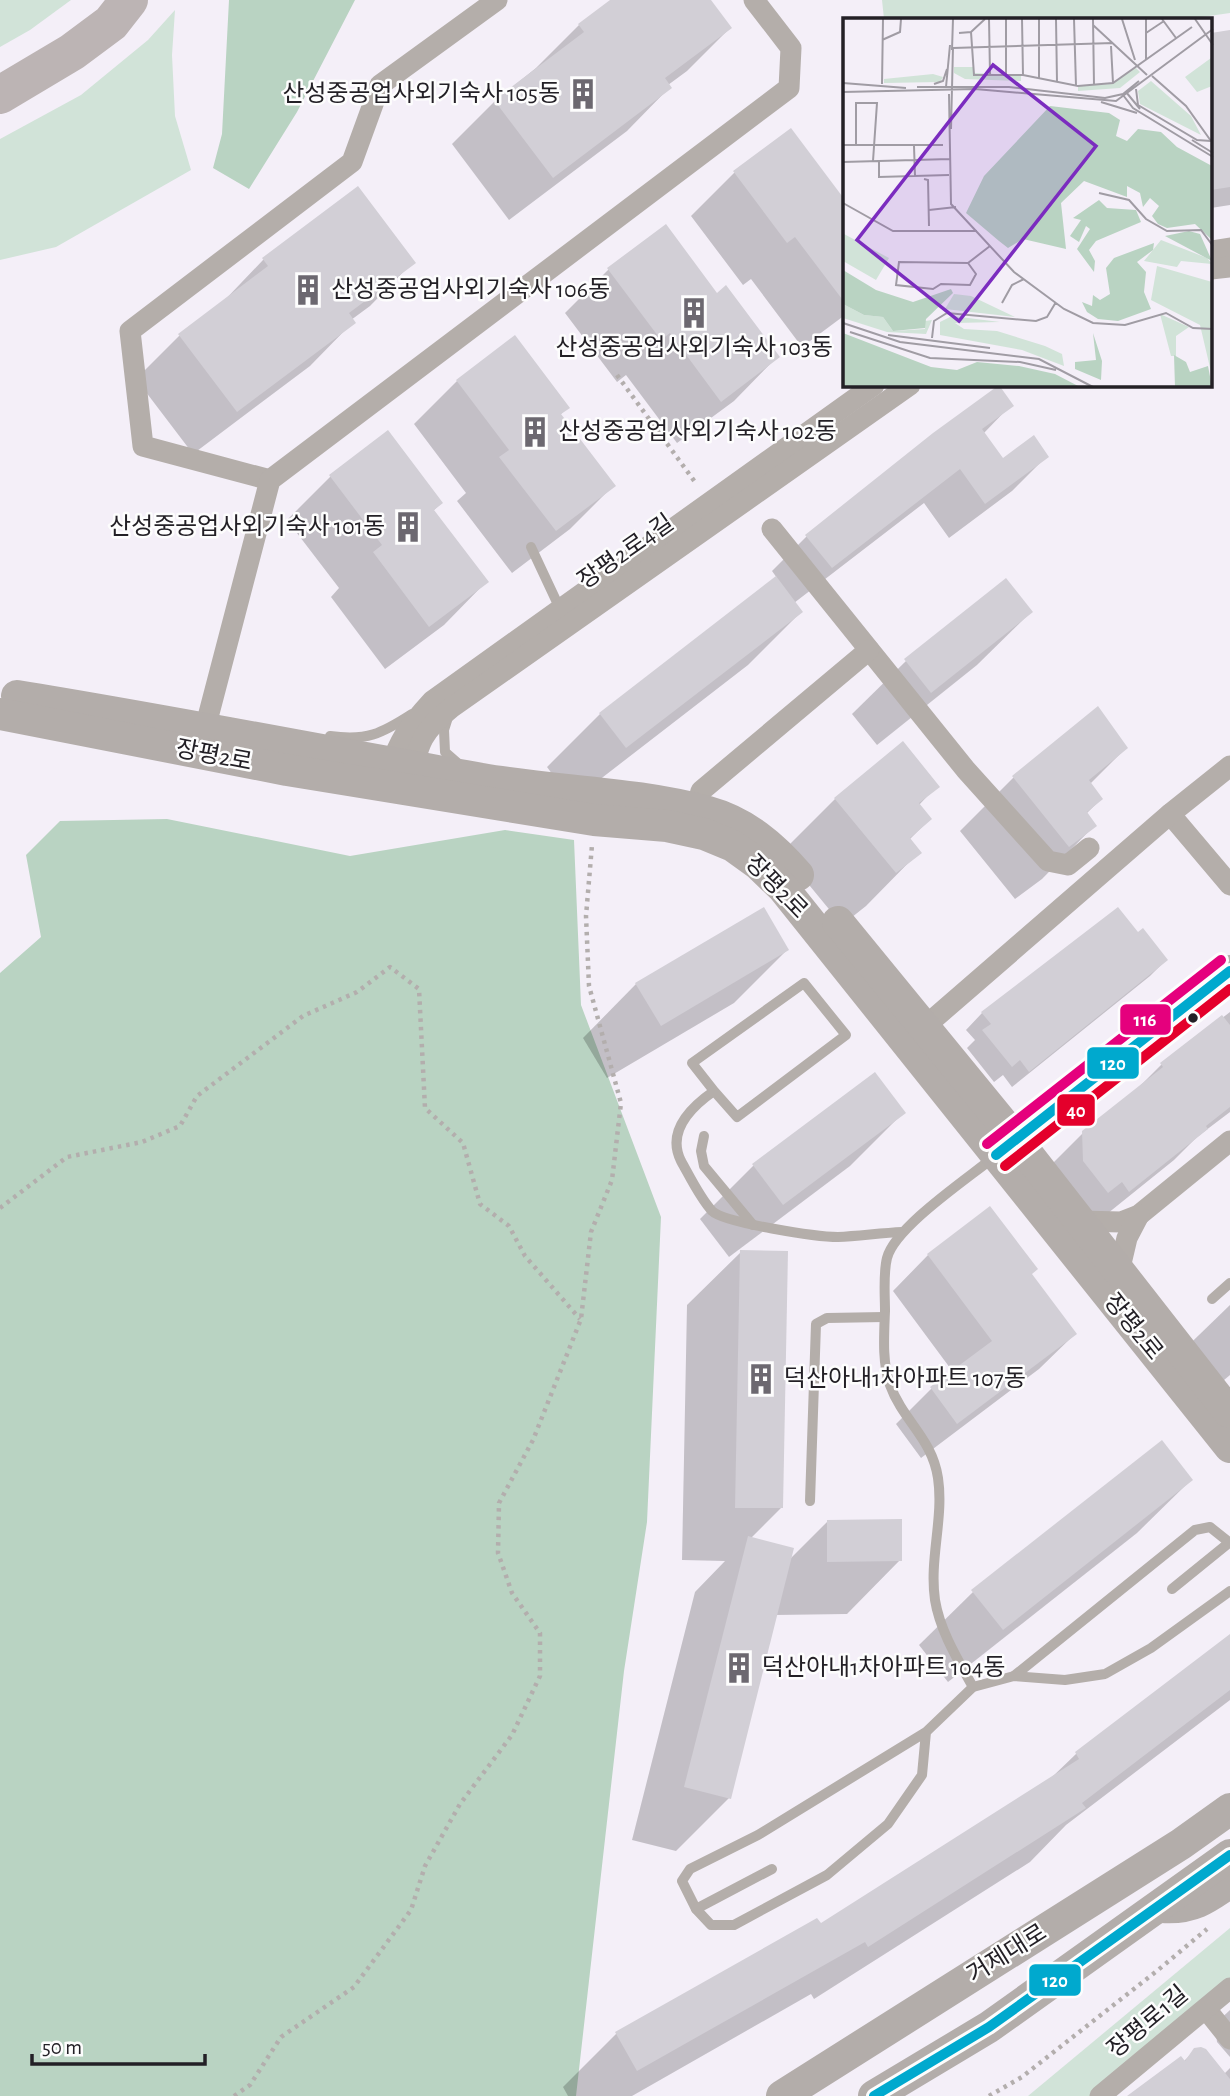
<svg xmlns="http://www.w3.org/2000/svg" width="1230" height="2096" font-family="'Alegreya Sans','Noto Sans KR',sans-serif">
<rect width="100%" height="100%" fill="#f4eff8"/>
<!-- green -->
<g fill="#d1e3d8">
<polygon points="0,0 71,0 30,30 0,47"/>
<polygon points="882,0 1230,0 1230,13 1188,19 884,19"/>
<polygon points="175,10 172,55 175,116 191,170 56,247 0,260 0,139 81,95 148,40"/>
<polygon points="1230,1928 1230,1988 1100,2096 1028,2096"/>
</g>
<!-- forest -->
<g fill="#b9d3c2">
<polygon points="229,0 355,0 297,112 249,189 213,168 222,134"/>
<polygon points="167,819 350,856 505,830 574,840 581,1005 661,1217 647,1522 624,1671 576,2096 0,2096 0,973 41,937 26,855 60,821"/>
</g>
<!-- shadow -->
<g fill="#0003">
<polygon points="613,0 709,0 730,28 687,71 668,85 670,87 627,131 509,220 452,144 495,101 536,68 579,25"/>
<polygon points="1230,31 1230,205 1211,208 1211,34"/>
<polygon points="791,130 842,198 845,196 845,315 802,347 751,279 743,285 691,216 734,173"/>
<polygon points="357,189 413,262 370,306 351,320 353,322 310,366 193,454 136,379 179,336 221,304 263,260"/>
<polygon points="609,269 716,295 777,357 734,401 677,443 626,375 617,382 565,313"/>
<polygon points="457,381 568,407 560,415 613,486 570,529 512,573 457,501 466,493 414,424"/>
<polygon points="1011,405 983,434 1003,460 1047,456 1012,491 949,538 924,503 794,603 801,612 748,665 572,801 547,767 600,714 777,578 772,571 807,536"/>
<polygon points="331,476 441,503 433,511 487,581 444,625 385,669 331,597 339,588 287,520"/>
<polygon points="1031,612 977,665 877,745 852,714 906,661"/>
<polygon points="1098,709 1126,748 1090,784 1101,799 1086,814 1095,825 1042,879 1015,899 960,831 1013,778"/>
<polygon points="903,744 937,786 919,805 930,819 909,840 919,852 866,906 842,925 782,852 835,799"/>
<polygon points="1138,934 1166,960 1150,976 1012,1087 1003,1075 994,1082 967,1048 975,1040 966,1030 982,1013"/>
<polygon points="787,950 734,1003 607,1078 583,1038 636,984"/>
<polygon points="1230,1012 1230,1112 1197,1137 1174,1160 1097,1222 1051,1165 1083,1133 1134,1092 1161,1065"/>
<polygon points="875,1074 904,1112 850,1166 729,1257 700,1219 753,1166"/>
<polygon points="741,1252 781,1508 750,1539 789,1560 828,1521 900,1560 847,1614 775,1615 729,1798 676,1851 632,1840 695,1592 725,1561 682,1560 687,1305"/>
<polygon points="928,1255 1031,1275 1075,1334 1039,1369 921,1458 896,1424 931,1389 953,1372 893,1291"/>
<polygon points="1230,1305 1230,1375 1198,1402 1168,1365"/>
<polygon points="1191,1480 1137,1533 948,1682 919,1645 973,1592"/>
<polygon points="1230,1636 1230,1700 1066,1825 1030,1862 814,1999 811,1994 632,2096 568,2096 563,2087 616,2034 820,1926 1050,1779 1076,1754"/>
<polygon points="1230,2010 1230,2057 1217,2042 1215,2024"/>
<polygon points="1195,2050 1224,2074 1230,2068 1230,2096 1130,2096 1183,2062"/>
</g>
<!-- building -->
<g fill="#d2cfd6">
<polygon points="610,0 711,0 732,28 665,78 672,88 553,178 494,100 584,32 578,24"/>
<polygon points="1230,30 1230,187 1211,190 1211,33"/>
<polygon points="791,128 845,200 845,303 795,237 787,243 733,171"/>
<polygon points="358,186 416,263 349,313 356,323 237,412 178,334 268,266 262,258"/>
<polygon points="666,224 717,293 726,285 780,357 721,402 670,333 661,340 607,268"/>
<polygon points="515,335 570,408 561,414 616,486 556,531 499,457 509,450 456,380"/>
<polygon points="999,385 1014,406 982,429 1003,458 1034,435 1049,457 985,504 960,469 832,568 805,535 933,433"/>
<polygon points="388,430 443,503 434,510 489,582 429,627 373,552 382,545 329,475"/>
<polygon points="776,576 803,612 626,748 599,713"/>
<polygon points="1006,578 1033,612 931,693 904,659"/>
<polygon points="1098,706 1128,748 1089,780 1103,799 1087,812 1097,826 1069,847 1012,776"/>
<polygon points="903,741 940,787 919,803 932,819 910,838 922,853 896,873 834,798"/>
<polygon points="764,907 789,950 661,1026 635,983"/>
<polygon points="1118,907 1138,932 1143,928 1168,960 1029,1072 1020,1060 1012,1067 982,1030 991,1024 981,1012"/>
<polygon points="1222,1015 1230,1025 1230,1107 1206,1126 1208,1129 1129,1192 1122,1182 1108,1193 1083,1161 1082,1131 1163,1067 1160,1063"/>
<polygon points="875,1072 906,1113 783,1205 752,1164"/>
<polygon points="990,1206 1038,1269 1032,1274 1077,1334 957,1424 930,1387 992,1341 927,1254"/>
<polygon points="740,1250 788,1251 783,1508 735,1508"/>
<polygon points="1162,1440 1193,1480 1003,1630 971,1590"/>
<polygon points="902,1519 902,1561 827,1562 827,1520"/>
<polygon points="748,1536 794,1548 731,1799 684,1787"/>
<polygon points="1230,1634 1230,1690 1082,1803 1086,1808 868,1947 865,1942 637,2071 615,2032 817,1918 821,1923 1079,1759 1075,1752"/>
<polygon points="1201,2047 1206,2049 1230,2079 1230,2096 1127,2096 1181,2056 1185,2061 1194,2048"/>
</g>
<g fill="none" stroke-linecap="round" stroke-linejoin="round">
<!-- path -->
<g stroke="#b3aead" stroke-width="4.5" stroke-dasharray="3.5 5" stroke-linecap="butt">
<polyline points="617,375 695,482"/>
<polyline points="0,1208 67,1157 142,1142 180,1126 197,1096 303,1016 357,992 390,967 419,989 425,1108 463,1143 480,1204 509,1226 525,1256 580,1319"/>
<polyline points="234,2096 250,2085 281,2037 354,1987 411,1910 425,1866 460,1804 512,1735 540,1676 540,1633 512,1593 498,1553 499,1503 533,1440 581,1319 591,1232 612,1180 621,1103 589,986 586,916 592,845"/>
<polyline points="989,2096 1022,2077 1158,1970 1207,1929"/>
</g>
<!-- lane -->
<g stroke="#b4aeaa" stroke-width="10">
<polyline points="531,547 561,611"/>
<polyline points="449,714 444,730 445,752 461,766"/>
<path d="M330,736C367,741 381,734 412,714"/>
<path d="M714,1091L692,1063L804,983L846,1035L737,1117L714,1091C691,1107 666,1131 681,1161C690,1177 700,1198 712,1211C724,1223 818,1237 838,1237C859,1236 881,1233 902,1232"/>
<polyline points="704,1136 701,1151 704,1166 753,1225"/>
<polyline points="1212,1299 1230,1283"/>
<polyline points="810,1501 816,1324 827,1318 884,1317"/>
<polyline points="1172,1589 1230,1542"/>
<polyline points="1014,1676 1195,1530 1210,1527 1230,1543"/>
<path d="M973,1687C958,1660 940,1631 935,1600C929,1559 944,1518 938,1478C932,1438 903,1421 890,1385C882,1362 884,1336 885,1311C885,1295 883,1274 887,1258C895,1227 967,1179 994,1157"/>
<polyline points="926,1732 922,1775 888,1824 827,1875 734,1925 711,1925 696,1909 682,1881 690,1869 758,1835 926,1732 973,1687 1014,1676 1065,1680 1105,1674 1151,1648 1230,1591"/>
<polyline points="696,1909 772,1869"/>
</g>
<!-- street -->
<g stroke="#b4aeaa" stroke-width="21">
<polyline points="1211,251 1230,248"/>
<polyline points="1211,269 1230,267"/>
<polyline points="270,480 143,446 130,331 352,162 380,85 497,0"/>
<polyline points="772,529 966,770 1048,861 1068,865 1089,848"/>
<polyline points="202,740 270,480 789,88 791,48 754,0"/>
<path d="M388,776C397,742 409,726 432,701L874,385"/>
<path d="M410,778C419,743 422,731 451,708L910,385"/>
<polyline points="1170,814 1230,885"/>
<polyline points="693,820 701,791 869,650"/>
<polyline points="915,1035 1170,814 1230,766"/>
<polyline points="1080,1221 1121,1222 1139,1215 1230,1141"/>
<polyline points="1119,1272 1127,1238 1139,1215"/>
<polyline points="1206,2009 1230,2039"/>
<polyline points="1100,2096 1230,1988"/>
</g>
<!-- secondary -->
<g stroke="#b3adaa" stroke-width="32">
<path d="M17,696C172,721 327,752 482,779C556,792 635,792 708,812C745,822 773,846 798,875"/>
<polyline points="0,714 287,770 594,820 667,826 704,834 733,846 758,864 783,888 1230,1447"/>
<polyline points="838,922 1015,1138 1229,1412"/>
<polyline points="1000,1152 1230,971"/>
<path d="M1162,1907C1192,1909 1206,1899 1230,1882"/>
<polyline points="782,2096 1181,1844 1230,1809"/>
<polyline points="874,2096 989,2027 1230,1855"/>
</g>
<!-- highway -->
<polyline stroke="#bcb4b4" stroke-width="38" points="0,95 72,52 111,23 129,0"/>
<defs>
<g id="bus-1">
<polyline points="996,1155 1230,971"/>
<polyline points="874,2096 989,2027 1230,1855"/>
</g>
<polyline id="bus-2" points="1005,1166 1230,989"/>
<polyline id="bus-3" points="987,1144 1221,960"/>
</defs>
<!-- bus-1 casing -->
<use href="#bus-1" stroke="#fdfdfd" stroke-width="16"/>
<!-- bus-2 casing -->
<use href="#bus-2" stroke="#fdfdfd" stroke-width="16"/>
<!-- bus-3 casing -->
<use href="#bus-3" stroke="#fdfdfd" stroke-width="16"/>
<!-- bus-1 -->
<use href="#bus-1" stroke="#00a9ce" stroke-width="10"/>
<!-- bus-2 -->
<use href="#bus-2" stroke="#e4002b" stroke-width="10"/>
<!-- bus-3 -->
<use href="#bus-3" stroke="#e5007d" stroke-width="10"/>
</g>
<!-- icons -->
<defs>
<symbol id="building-bare" viewBox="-9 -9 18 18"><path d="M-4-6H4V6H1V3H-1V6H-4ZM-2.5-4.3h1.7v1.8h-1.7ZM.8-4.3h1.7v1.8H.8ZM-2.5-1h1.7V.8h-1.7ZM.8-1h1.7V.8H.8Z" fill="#6c6870" stroke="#fdfdfd" stroke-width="2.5" paint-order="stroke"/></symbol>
</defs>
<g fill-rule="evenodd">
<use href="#building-bare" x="561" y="72" width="44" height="44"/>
<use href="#building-bare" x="286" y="268" width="44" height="44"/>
<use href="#building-bare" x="672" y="291" width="44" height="44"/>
<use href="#building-bare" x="513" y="410" width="44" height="44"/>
<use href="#building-bare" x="386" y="505" width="44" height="44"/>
<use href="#building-bare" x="739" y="1357" width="44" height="44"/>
<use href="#building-bare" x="717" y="1646" width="44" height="44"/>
</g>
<!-- markers -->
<circle fill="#232026" stroke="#fdfdfd" stroke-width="2.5" cx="1193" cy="1018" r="6"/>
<g text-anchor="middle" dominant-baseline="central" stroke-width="5" stroke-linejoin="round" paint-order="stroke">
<!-- poi labels -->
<g font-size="24" fill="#232026" stroke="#fdfdfd" text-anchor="start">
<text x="560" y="94" text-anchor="end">산성중공업사외기숙사 105동</text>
<text x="331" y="290">산성중공업사외기숙사 106동</text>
<text x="694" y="348" text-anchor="middle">산성중공업사외기숙사 103동</text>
<text x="558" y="432">산성중공업사외기숙사 102동</text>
<text x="385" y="527" text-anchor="end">산성중공업사외기숙사 101동</text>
<text x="784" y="1379">덕산아내1차아파트 107동</text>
<text x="762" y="1668">덕산아내1차아파트 104동</text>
</g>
<!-- street labels -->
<g font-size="24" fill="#232026" stroke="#fdfdfd">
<text transform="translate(626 552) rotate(-35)">장평2로4길</text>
<text transform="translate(214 756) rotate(11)">장평2로</text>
<text transform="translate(776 887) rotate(46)">장평2로</text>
<text transform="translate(1133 1327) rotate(51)">장평2로</text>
<text transform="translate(1007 1954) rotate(-32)">거제대로</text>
<text transform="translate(1148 2022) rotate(-40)">장평로1길</text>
</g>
</g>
<!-- overview -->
<g transform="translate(843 18)">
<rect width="369" height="369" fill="#f4eff8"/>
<path d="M368,40L369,68L354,74L342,59ZM111,49H130V55L178,57V63L122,61L111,55ZM293,50L297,54L277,70L235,73V68L267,66ZM90,56L100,59L97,64L41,65V61ZM308,63L348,98L358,117L297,86L295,73ZM1,216L46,240L33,262L0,243ZM318,222L364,240L369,246L338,243L334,249L301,243ZM314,248L369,264V358L357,307L308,282ZM111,276L128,278L172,299L102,291ZM0,286L21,297L40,299L50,313L82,311V303L89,302L83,316L44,314L0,300ZM317,296L346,309L333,318V338H328ZM109,298L157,304L112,305L121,311L154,313L202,328L219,336L221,348L179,332L97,317V304Z" fill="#d1e3d8"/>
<path d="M207,88L266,95L277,102L273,118L284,123L295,111L318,114L334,129L369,148V222L352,206L324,210L315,206L309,198L316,188L307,180L300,189L297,175L284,168V179L241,163L218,185L223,231L180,221L165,230L156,223L123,195L141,158ZM256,182L264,190L293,192L298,204L253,223L246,232L252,243L251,254L234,231L247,211L243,208L236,224L227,218L238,202L230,200ZM346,213L357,216L369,243L322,218ZM311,225L310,232L294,244L303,254L301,274L308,291L275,303L255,301L244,294L239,284L249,288L250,277L257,282L267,276L263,250L271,240ZM0,252L33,272L70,284L108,271L110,275L83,301L82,310L50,313L40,299L21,297L0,286ZM0,315L88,349L114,352L134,344L176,348L212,356L237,369H0ZM250,315L259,343L258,362L232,351V344L253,342ZM331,337L343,344L347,354L365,348L369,369H332Z" fill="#b9d3c2"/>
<path fill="none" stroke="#a09ca4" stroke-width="2" d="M146,1L147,56M179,1L180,57M196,1V61M213,1L214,64M231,1L233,68M250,1L251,67M279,1L292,42M303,1V41M319,1L333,20M352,1L370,27M250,7L304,57M128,14L131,57H180L235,68L270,65L349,9M116,15L128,14L142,1M303,15L321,3M39,22L57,14L58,1M268,28L270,65M110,30L270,25M109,32L110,1M163,56V1M309,58L343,88L368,123M0,65L63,70M39,66L40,1M91,66L100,63L104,51M74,69H166L262,80L280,76L296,63M103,69L107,27M293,71L295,87L354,122L368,123M0,74L132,71L273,83L370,11M283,74L297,91M106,76L108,186L171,254L221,291L250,305L282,307L323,295L350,310L370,311M280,77L290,90L370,139M258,84L294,95M108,111L110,29M349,122L370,135M0,127H100M13,127V85H34L30,143M71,128L72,158M36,143V159L106,157M0,144L107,141M81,161L85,162L86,208M256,175L286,182L303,201L324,213L358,212L370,228M0,185L50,213H134M86,192L113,189M125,245L133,256L127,267L98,266L90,271L53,267L56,244L125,245L147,228M159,285L169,267L181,261M0,305L57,324L196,341L250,369M7,314L87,340L177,344L213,352M45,317L147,330M89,320L91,303L104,295L193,303L204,299L213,284"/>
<path fill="#7b2cbf" fill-opacity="0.15" stroke="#7b2cbf" stroke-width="3.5" d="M150,47L253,128L116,303L14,222Z"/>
<rect width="369" height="369" fill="none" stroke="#232026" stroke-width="3.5"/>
</g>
<g stroke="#fdfdfd" stroke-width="2.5">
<rect x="1119" y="1003" width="53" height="33" rx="7" fill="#e5007d"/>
<rect x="1086" y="1046" width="54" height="34" rx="7" fill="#00a9ce"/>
<rect x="1056" y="1093" width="40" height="34" rx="7" fill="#e4002b"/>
<rect x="1028" y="1963" width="54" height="34" rx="7" fill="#00a9ce"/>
</g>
<g font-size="19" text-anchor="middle" font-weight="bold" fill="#fff">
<text x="1145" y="1026">116</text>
<text x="1113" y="1070">120</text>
<text x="1076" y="1117">40</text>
<text x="1055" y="1987">120</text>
</g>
<!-- scale -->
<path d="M32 2054v10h173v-10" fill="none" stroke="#232026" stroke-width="3.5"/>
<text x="42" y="2054" font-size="21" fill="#232026" stroke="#fdfdfd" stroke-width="5" paint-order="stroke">50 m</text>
</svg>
